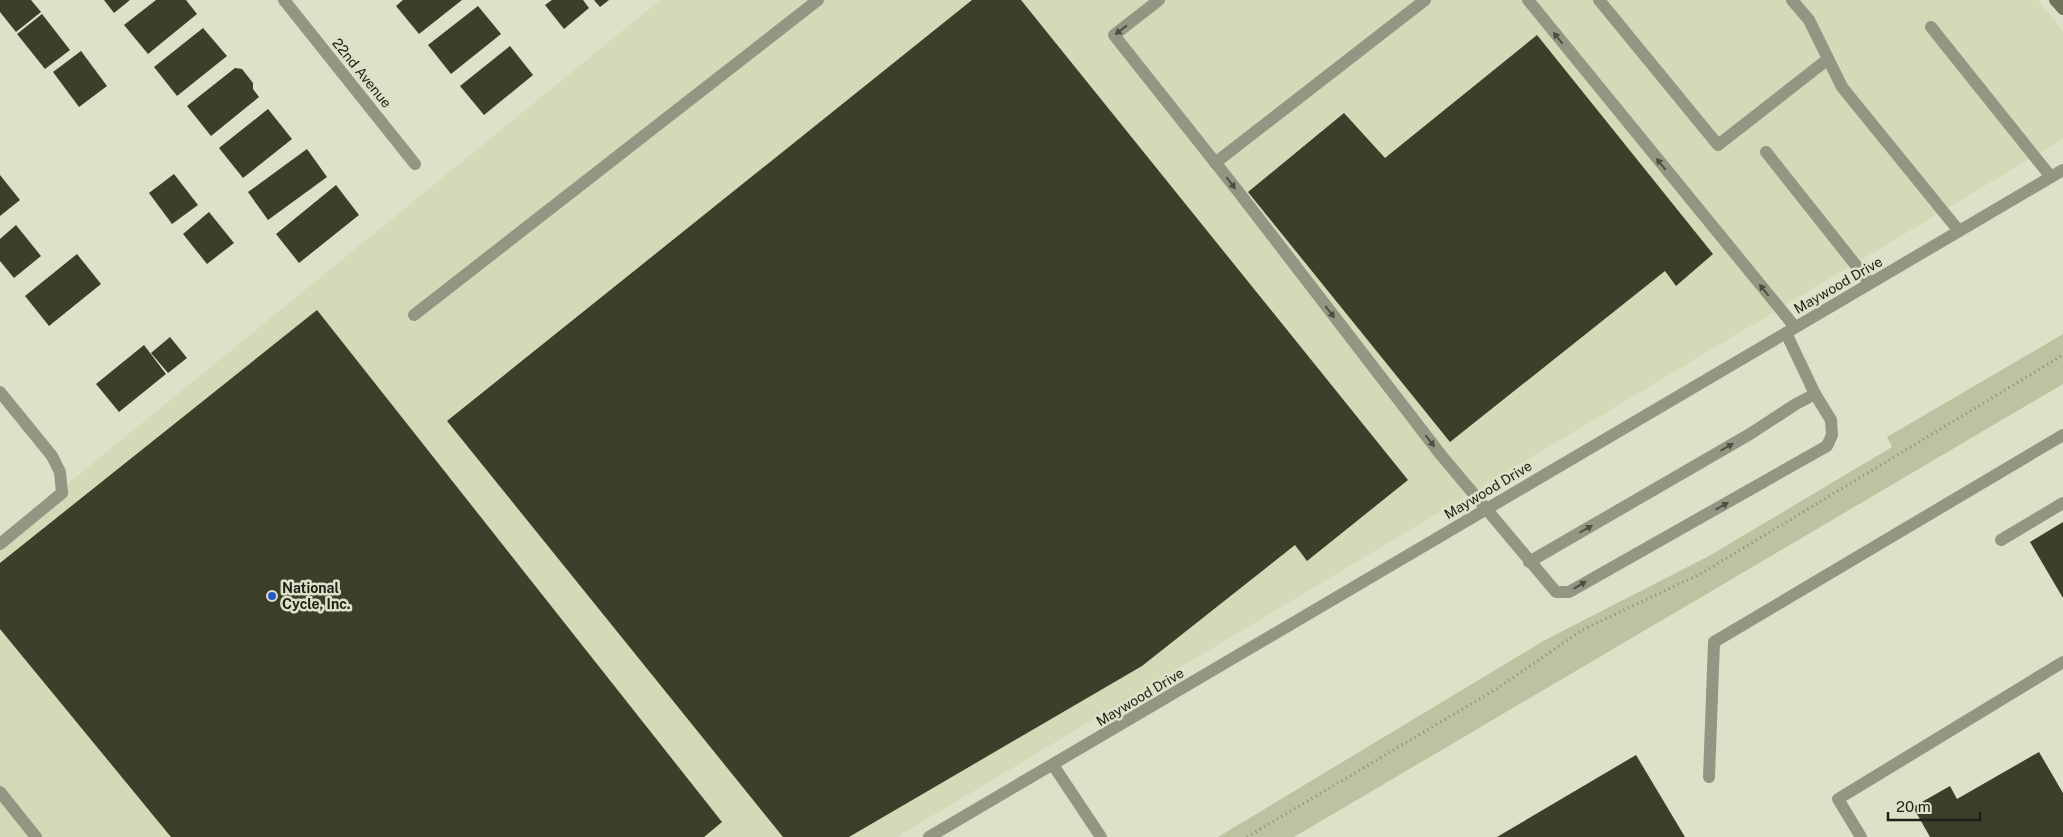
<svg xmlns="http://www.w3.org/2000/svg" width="2063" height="837" font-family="'Public Sans',sans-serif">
<rect width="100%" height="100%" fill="#dee1c8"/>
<!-- built -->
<polygon fill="#d5d9b8" points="660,0 2038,0 2063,31 2063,139 897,837 0,837 0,539"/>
<!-- green -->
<polygon fill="#bec2a1" points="2063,334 2063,384 1294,837 1218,837 1545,640 1709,556 1892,447 1887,437"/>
<!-- building -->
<g fill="#3c3f2a">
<polygon points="0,0 31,0 41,12 16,32 0,12"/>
<polygon points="104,0 130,0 114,13"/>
<polygon points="156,0 186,0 197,14 148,54 124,25"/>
<polygon points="403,0 462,0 419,34 396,6"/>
<polygon points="552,0 583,0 589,8 564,29 545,5"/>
<polygon points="594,0 609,0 600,7"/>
<polygon points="972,0 1021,0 1408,480 1307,561 1295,545 1142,666 849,837 783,837 447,421"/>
<polygon points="478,6 501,34 451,74 428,45"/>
<polygon points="42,14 70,50 45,69 17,34"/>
<polygon points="203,28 227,56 177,96 154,67"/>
<polygon points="1537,35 1713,254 1676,286 1665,271 1450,442 1248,192 1344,113 1385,158"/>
<polygon points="510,46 533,75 484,115 460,86"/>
<polygon points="81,51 107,86 79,107 53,72"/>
<polygon points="235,68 242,69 253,83 253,89 259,97 211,136 187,106"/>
<polygon points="268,109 292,139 243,178 219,148"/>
<polygon points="307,149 327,177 268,220 248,192"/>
<polygon points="174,174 198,205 172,224 149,193"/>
<polygon points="0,175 20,200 0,216"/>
<polygon points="336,185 359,215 299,263 276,234"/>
<polygon points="209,212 234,243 207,264 183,234"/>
<polygon points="16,225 41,256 14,278 0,261 0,239"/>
<polygon points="77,254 101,284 49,326 25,296"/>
<polygon points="317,310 722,822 704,837 171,837 0,629 0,563"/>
<polygon points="170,337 187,358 168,373 151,353"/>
<polygon points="144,345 166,374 119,412 96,384"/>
<polygon points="2063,522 2063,598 2030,542"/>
<polygon points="2039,752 2063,793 2063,837 1930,837 1913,807 1950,786 1957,799"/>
<polygon points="1636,755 1685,837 1497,837"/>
</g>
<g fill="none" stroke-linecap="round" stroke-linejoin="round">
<!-- path -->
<polyline stroke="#878977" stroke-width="3" stroke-dasharray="1 4" stroke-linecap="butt" points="1247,837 1498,688 1582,630 1702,573 2063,355"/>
<!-- service -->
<g stroke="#949683" stroke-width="12">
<polyline points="1159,0 1114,35 1237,190 1441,455 1556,592 1569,592 1827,446 1832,435 1831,420 1815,394 1786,333"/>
<polyline points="1528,0 1795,327"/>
<polyline points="1599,0 1718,145 1828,59"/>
<polyline points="1792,0 1809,20 1842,87 1959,231"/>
<polyline points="1931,27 2051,177"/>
<polyline points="1766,152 1870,283"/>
<polyline points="1215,163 1425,0"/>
<polyline points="414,315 818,0"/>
<polyline points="2001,540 2063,503"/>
<polyline points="0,544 62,493"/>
<polyline points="1529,562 1750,434 1796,404 1815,394"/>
<polyline points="1053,765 1101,837"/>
<polyline points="1709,777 1714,642 2063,435"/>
<polyline points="0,792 36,837"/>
<polyline points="1861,837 1838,799 2063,662"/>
</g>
<!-- minor -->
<g stroke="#949683" stroke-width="12">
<polyline points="284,0 415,164"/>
<polyline points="0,392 52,456 60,472 62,493"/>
</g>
<!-- tertiary -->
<polyline stroke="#949683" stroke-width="12" points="929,837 2063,170"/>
<!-- secondary -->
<polyline stroke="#707358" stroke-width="12" points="2055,0 2063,9"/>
</g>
<!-- one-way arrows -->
<defs><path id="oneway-solid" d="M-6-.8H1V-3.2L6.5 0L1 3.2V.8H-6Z" transform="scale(1.25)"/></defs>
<g fill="#4e4f42">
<use href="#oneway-solid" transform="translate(1121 30) rotate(142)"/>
<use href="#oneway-solid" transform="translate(1558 38) rotate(-129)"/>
<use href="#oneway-solid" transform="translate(1661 164) rotate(-129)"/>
<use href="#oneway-solid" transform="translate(1231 183) rotate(52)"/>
<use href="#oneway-solid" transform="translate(1764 290) rotate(-129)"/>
<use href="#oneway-solid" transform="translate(1330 312) rotate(52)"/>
<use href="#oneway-solid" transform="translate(1430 441) rotate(52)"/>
<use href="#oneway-solid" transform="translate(1727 447) rotate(-30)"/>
<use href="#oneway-solid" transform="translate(1722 506) rotate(-29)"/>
<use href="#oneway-solid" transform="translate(1586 529) rotate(-30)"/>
<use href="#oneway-solid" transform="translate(1580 585) rotate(-31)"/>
</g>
<!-- markers -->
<circle fill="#265ac7" stroke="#dee1c8" stroke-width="2" cx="272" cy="596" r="5"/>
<g text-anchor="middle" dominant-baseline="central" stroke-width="5" stroke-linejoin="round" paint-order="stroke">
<!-- street labels -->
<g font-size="14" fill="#1f2017" stroke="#dee1c8">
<text transform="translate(362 73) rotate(51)">22nd Avenue</text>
<text transform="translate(1838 285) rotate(-30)">Maywood Drive</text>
<text transform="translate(1488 490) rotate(-31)">Maywood Drive</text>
<text transform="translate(1140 697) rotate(-31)">Maywood Drive</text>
</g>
<!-- poi labels -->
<g font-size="14" font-weight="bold" fill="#1f2017" stroke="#dee1c8" text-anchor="start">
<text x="282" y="588">National<tspan x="282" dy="16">Cycle, Inc.</tspan></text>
</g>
</g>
<!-- scale -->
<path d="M1888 812v8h92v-8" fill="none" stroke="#1f2017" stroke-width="2.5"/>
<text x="1896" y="812" font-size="15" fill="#1f2017" stroke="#dee1c8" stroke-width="4" paint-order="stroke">20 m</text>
</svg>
